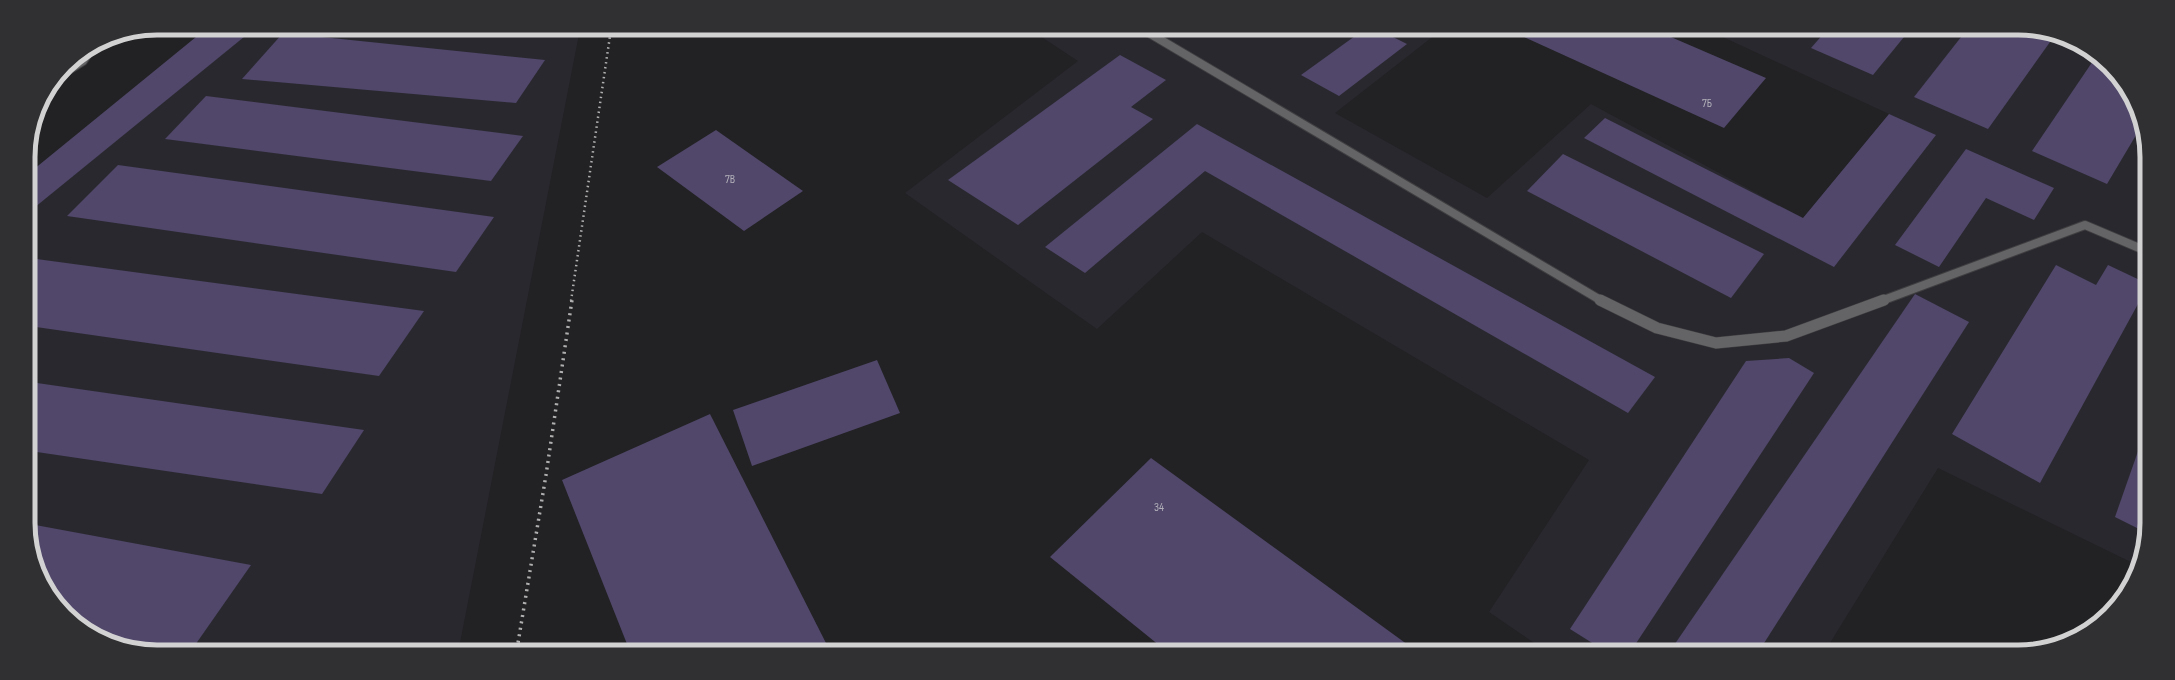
<svg xmlns="http://www.w3.org/2000/svg" width="2175" height="680" font-family="'Sofia Sans Condensed',sans-serif">
<rect width="100%" height="100%" fill="#222123"/>
<!-- built -->
<g fill="#2a282f">
<polygon points="208,28 580,29 459,648 124,648 66,614 41,580 30,548 28,174"/>
<polygon points="1031,30 1440,31 1335,113 1487,198 1591,104 1803,218 1889,114 1712,32 2051,32 2109,66 2134,100 2145,132 2143,556 2139,566 1938,468 1825,651 1546,651 1489,612 1589,460 1202,232 1097,329 905,193 1078,61"/>
</g>
<!-- building -->
<g fill="#50476a">
<polygon points="207,28 255,28 29,212 28,174"/>
<polygon points="1362,31 1395,31 1389,35 1407,44 1339,96 1301,75"/>
<polygon points="1511,31 1657,31 1766,78 1724,128"/>
<polygon points="1825,32 1908,32 1873,75 1811,48"/>
<polygon points="1965,32 2051,32 2055,35 1988,129 1914,97"/>
<polygon points="283,33 545,60 516,103 242,79"/>
<polygon points="1120,55 1166,80 1131,107 1153,119 1018,225 948,180"/>
<polygon points="2095,58 2109,66 2134,100 2142,125 2107,184 2032,151"/>
<polygon points="206,96 523,136 491,181 165,139"/>
<polygon points="1889,114 1936,135 1834,267 1584,138 1605,118 1803,218"/>
<polygon points="1197,124 1655,377 1628,413 1205,171 1085,273 1045,247"/>
<polygon points="716,130 803,191 744,231 657,167"/>
<polygon points="1966,149 2054,188 2034,220 1986,198 1939,267 1895,245"/>
<polygon points="1563,154 1764,254 1731,298 1527,191"/>
<polygon points="118,165 494,217 456,272 67,216"/>
<polygon points="29,258 424,311 379,376 29,326"/>
<polygon points="2056,265 2096,285 2108,265 2144,282 2144,293 2040,483 1952,434"/>
<polygon points="1915,294 1969,322 1759,651 1670,651"/>
<polygon points="1789,358 1814,373 1631,651 1605,651 1570,629 1746,361"/>
<polygon points="877,360 900,413 752,466 733,410"/>
<polygon points="30,382 364,430 322,494 30,451"/>
<polygon points="710,414 829,649 629,649 562,480"/>
<polygon points="2143,437 2143,531 2115,517"/>
<polygon points="1151,458 1415,650 1165,650 1050,557"/>
<polygon points="30,524 251,565 193,648 171,648 100,634 66,614 41,580 30,548"/>
</g>
<g fill="none" stroke-linecap="round" stroke-linejoin="round">
<defs>
<g id="minor-far1">
<polyline points="1139,30 1149,33 1602,301"/>
<polyline points="59,76 83,61 91,49"/>
<polyline points="1881,301 2085,225 2144,250"/>
</g>
<polyline id="minor" points="1600,300 1657,328 1716,343 1786,336 1884,300"/>
</defs>
<!-- minor-far1 casing -->
<use href="#minor-far1" stroke="#3f3e40" stroke-width="10"/>
<!-- minor casing -->
<use href="#minor" stroke="#3f3e40" stroke-width="12"/>
<!-- minor-far1 -->
<use href="#minor-far1" stroke="#646365" stroke-width="8"/>
<!-- minor -->
<use href="#minor" stroke="#646365" stroke-width="11"/>
<!-- rail-far1 -->
<polyline stroke="#b1b0b1" stroke-width="2.5" stroke-dasharray="1.5 3.5" stroke-linecap="butt" points="571,301 611,29"/>
<!-- rail -->
<polyline stroke="#b1b0b1" stroke-width="3.5" stroke-dasharray="2 4.5" stroke-linecap="butt" points="517,649 546,475 572,300"/>
</g>
<g text-anchor="middle" dominant-baseline="central" stroke-width="4" stroke-linejoin="round" paint-order="stroke">
<!-- number labels -->
<g font-size="12" fill="#b2afb9">
<text x="1707" y="103">7Б</text>
<text x="730" y="179">7В</text>
<text x="1159" y="507">34</text>
</g>
</g>
<!-- crop -->
<path d="M0 0H2175V680H0ZM157 35H2018A122 122 0 0 1 2140 157V523A122 122 0 0 1 2018 645H157A122 122 0 0 1 35 523V157A122 122 0 0 1 157 35Z" fill="#302f31" fill-rule="evenodd"/>
<path fill="none" stroke="#d3d2d3" stroke-width="5" d="M157 35H2018A122 122 0 0 1 2140 157V523A122 122 0 0 1 2018 645H157A122 122 0 0 1 35 523V157A122 122 0 0 1 157 35Z"/>
</svg>
